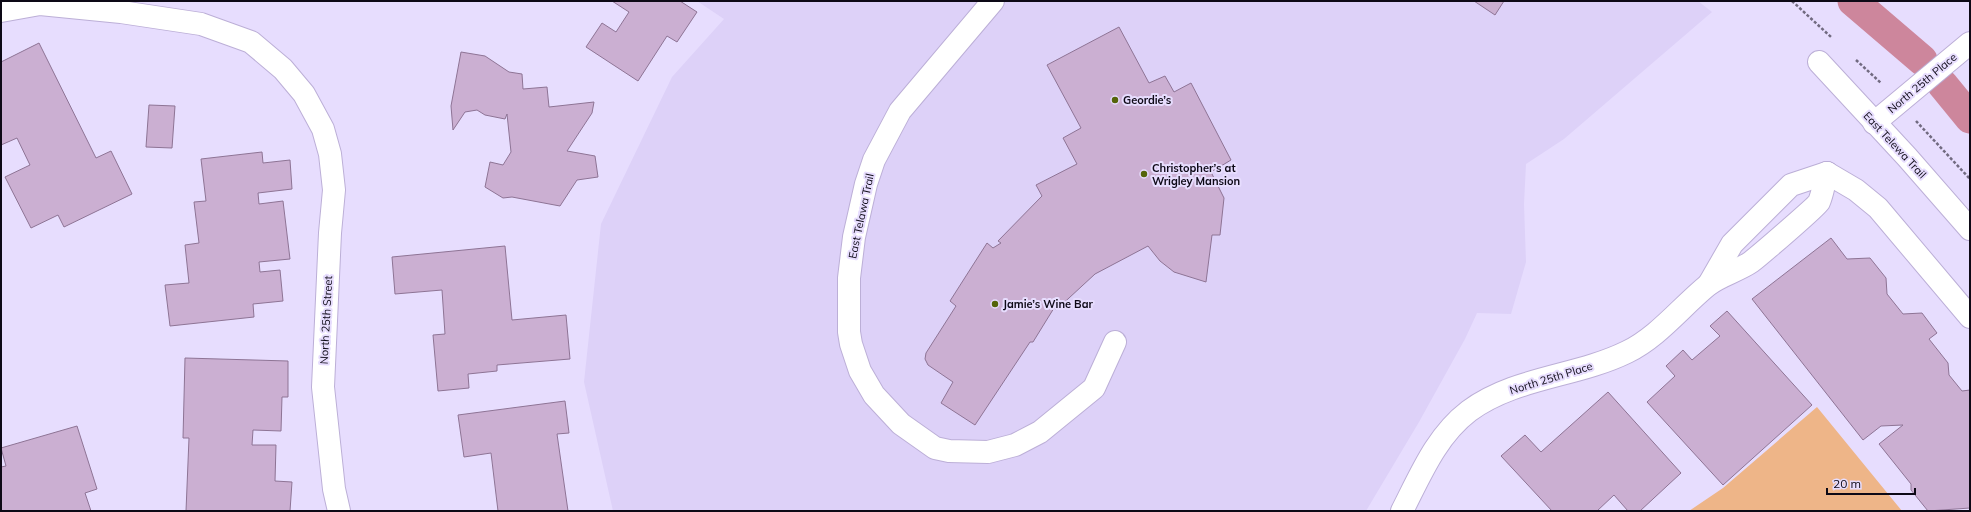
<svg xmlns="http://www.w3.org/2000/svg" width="1971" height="512" font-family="Mulish,sans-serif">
<rect width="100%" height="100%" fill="#e7ddfe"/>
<!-- built -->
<polygon fill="#ddd1f8" points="697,1 1698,1 1712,12 1564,139 1526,164 1524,204 1526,262 1511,314 1477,313 1465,339 1419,422 1366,511 613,511 584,382 601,224 672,77 724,19"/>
<!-- green -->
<polygon fill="#eeb588" points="1817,407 1902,511 1689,511 1723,488"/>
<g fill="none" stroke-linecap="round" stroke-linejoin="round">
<!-- canal -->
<g stroke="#cd869c" stroke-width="31">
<polyline points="1853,1 1922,60"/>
<polyline points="1943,85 1970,118"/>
</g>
</g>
<!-- building -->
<g fill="#cbafd2" stroke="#8e7495">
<polygon points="612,1 680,1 697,12 677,42 667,36 638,81 586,47 602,23 616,32 629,12"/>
<polygon points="1474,1 1504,1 1495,15"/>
<polygon points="1119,27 1149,83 1165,76 1174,92 1191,83 1231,160 1211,172 1224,198 1220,235 1212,235 1206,282 1174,272 1160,261 1148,246 1095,274 1056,310 1054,308 1033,342 1030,342 975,425 941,403 953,382 928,365 925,359 926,353 956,306 950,301 987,243 993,248 1001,243 998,241 1042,196 1036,185 1077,164 1063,138 1081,128 1047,65"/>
<polygon points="39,43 96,158 111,151 132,194 64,227 58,215 31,228 5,177 30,165 17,138 1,145 1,62"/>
<polygon points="461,52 485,56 509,72 522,74 523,89 547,87 549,107 594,102 592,113 567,151 595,156 598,177 577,180 560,206 512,197 503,198 485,187 490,162 503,165 511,152 507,114 505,119 485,115 477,110 465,112 453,130 451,106"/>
<polygon points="149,105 175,106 172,148 146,147"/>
<polygon points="262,152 263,163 290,160 292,189 258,193 259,204 283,201 290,259 259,262 260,272 280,270 283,301 253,304 254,317 170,326 165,285 189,283 185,245 199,243 194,202 206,201 201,159"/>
<polygon points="1831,238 1847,259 1870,258 1886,278 1887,294 1903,314 1922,313 1937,333 1929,339 1948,363 1949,375 1962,391 1970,390 1970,508 1928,511 1911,490 1911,484 1879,444 1903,425 1881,426 1863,440 1752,299"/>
<polygon points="505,246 512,320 566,315 570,359 497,365 497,371 468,374 469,388 438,391 433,335 445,334 442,290 395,294 392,257"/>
<polygon points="1727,311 1812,405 1723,485 1647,402 1675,376 1666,366 1683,350 1692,360 1720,336 1710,326"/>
<polygon points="185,358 288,361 288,397 282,397 281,431 253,430 252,445 276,445 275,481 292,482 290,511 186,511 189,438 183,438"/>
<polygon points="1608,392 1681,473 1640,511 1628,511 1614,495 1597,511 1552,511 1501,456 1525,435 1541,452"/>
<polygon points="565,401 569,433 557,434 568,511 498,511 491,453 464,457 458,415"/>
<polygon points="77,426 97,489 85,493 91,511 1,511 1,467 6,466 1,448"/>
</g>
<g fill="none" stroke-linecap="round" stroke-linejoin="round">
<defs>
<g id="minor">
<polyline points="993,1 900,111 874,160 866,184 854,237 849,278 849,332 851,344 860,371 874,395 901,424 935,448 949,451 988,452 1015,445 1040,432 1094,388 1115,342"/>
<polyline points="1,11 40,4 121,12 201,24 251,42 283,69 304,94 323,129 330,154 334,190 330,233 323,387 334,489 339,511"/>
<polyline points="1819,62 1907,157 1970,229"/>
<polyline points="1874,123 1970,43"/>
<polyline points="1827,173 1856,190 1878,208 1970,317"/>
<polyline points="1709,284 1732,244 1791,185 1827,173"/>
<path d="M1402,511C1420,476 1436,436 1469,411C1515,377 1576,377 1627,352C1658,337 1681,307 1708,285C1721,275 1738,271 1751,262C1759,256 1816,207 1819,202C1823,193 1824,182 1827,173"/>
</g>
</defs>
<!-- minor casing -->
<use href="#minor" stroke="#bcafd7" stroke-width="24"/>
<!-- path -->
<g stroke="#716a80" stroke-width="2.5" stroke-dasharray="3 2" stroke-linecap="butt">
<polyline points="1792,1 1831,37"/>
<polyline points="1856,60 1881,83"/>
<polyline points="1916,121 1970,179"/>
</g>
<!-- minor -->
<use href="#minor" stroke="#fff" stroke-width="22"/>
</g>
<!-- markers -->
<g fill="#55640a" stroke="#e7ddfe" stroke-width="1.5">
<circle cx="1115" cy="100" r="4"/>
<circle cx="1144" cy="174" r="4"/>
<circle cx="995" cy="304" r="4"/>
</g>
<g text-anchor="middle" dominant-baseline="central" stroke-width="4" stroke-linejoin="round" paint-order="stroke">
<!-- street labels -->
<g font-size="11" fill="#0d0916" stroke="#e7ddfe">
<text transform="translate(1922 83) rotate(-40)">North 25th Place</text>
<text transform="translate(1895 145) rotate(47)">East Telewa Trail</text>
<text transform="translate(861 216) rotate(-78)">East Telawa Trail</text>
<text transform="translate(326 320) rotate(-87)">North 25th Street</text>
<text transform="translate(1551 378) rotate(-17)">North 25th Place</text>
</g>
<!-- poi labels -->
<g font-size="11" font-weight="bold" fill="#0d0916" stroke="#e7ddfe" text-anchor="start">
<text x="1123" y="100">Geordie’s</text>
<text x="1152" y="168">Christopher’s at<tspan x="1152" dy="13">Wrigley Mansion</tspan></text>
<text x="1003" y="304">Jamie’s Wine Bar</text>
</g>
</g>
<!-- border -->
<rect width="1971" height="512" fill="none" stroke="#0d0916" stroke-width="4"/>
<!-- scale -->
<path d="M1827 488v6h88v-6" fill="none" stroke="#0d0916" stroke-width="2"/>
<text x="1833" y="488" font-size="12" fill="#0d0916" stroke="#e7ddfe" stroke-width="3" paint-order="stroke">20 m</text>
</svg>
